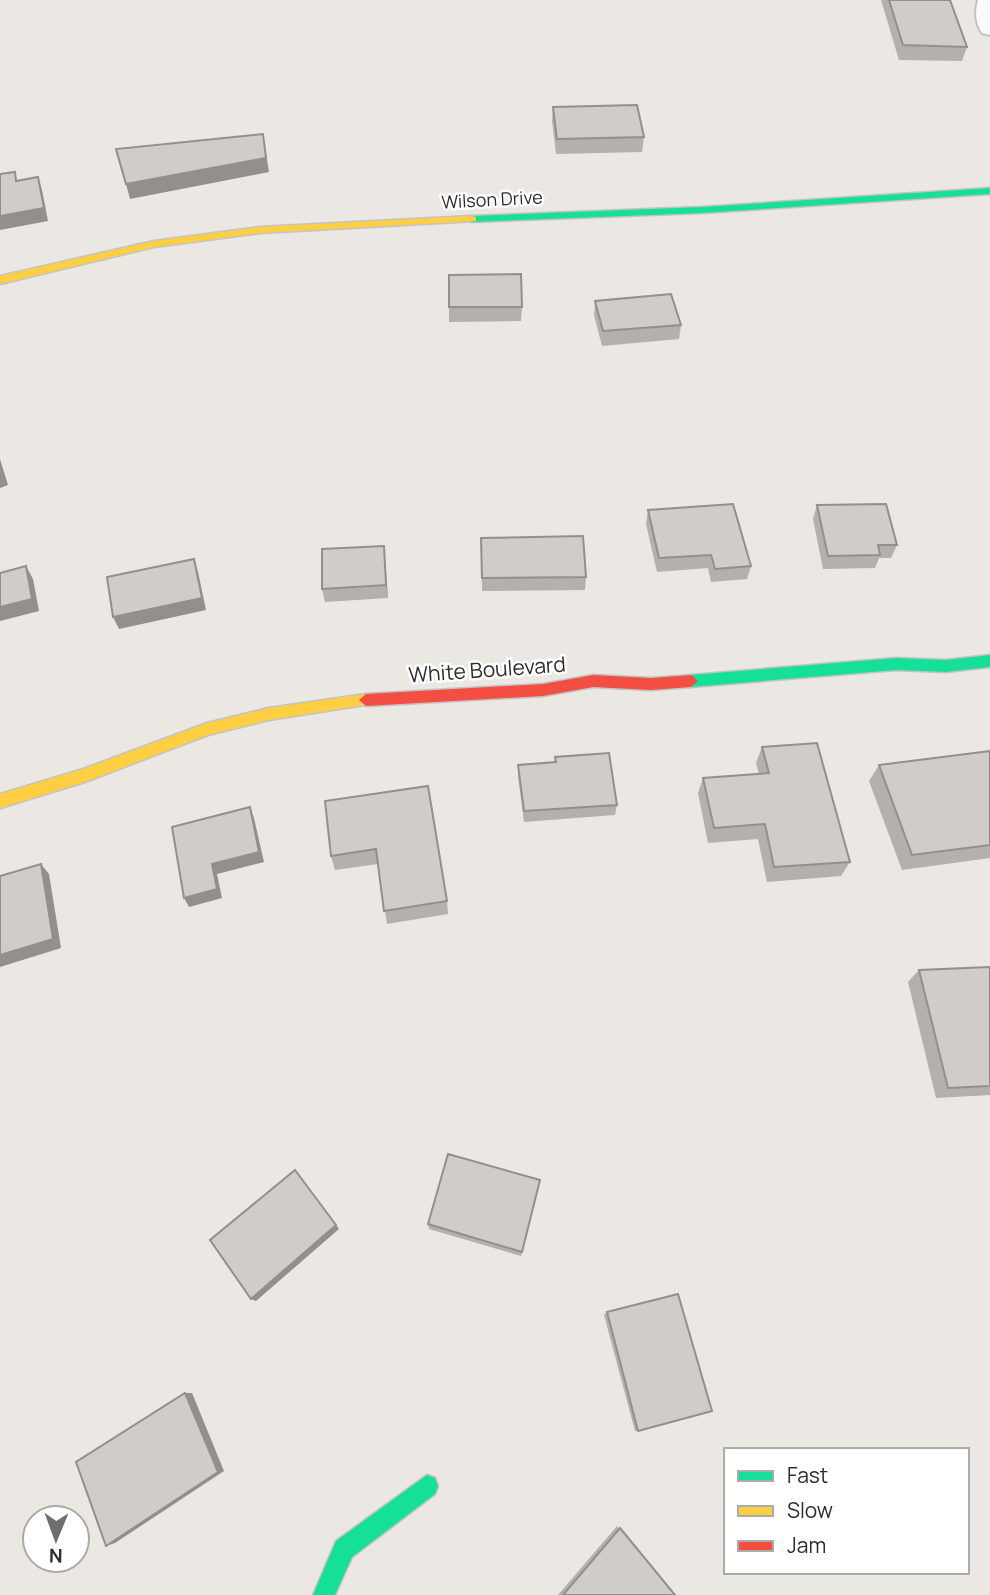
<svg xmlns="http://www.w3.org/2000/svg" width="990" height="1595" font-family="Manrope,sans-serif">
<rect width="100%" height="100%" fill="#ebe7e2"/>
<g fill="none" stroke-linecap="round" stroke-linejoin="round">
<defs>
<path id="street" d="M978,0H990V35L982,33C975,22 975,12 978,0Z"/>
<g id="fast">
<polygon points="990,188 990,194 702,213 472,222 467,219 472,216 702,207"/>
<polygon points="990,655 990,667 946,672 896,670 691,687 684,681 691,675 896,658 946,660"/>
<polygon points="427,1475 435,1478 438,1486 435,1494 352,1557 335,1595 313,1595 336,1541"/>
</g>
<g id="slow">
<polygon points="472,216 476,217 476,221 260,233 154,247 0,284 0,276 154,241 260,227"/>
<polygon points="366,694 371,696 373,700 371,704 269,720 208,735 85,782 0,808 0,794 83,769 207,723 269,708"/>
</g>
<polygon id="jam" points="593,675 651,678 691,675 698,681 691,687 651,690 593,687 543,696 366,706 359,700 366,694 543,684"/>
</defs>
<!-- street casing -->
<use href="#street" stroke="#c4c3c3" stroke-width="4"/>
<!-- fast casing -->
<use href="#fast" stroke="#c4c3c3" stroke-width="3"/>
<!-- slow casing -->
<use href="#slow" stroke="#c4c3c3" stroke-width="3"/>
<!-- jam casing -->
<use href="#jam" stroke="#c4c3c3" stroke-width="3"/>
<!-- street -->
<use href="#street" fill="#fcfbfb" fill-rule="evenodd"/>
<!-- fast -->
<use href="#fast" fill="#16e098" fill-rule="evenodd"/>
<!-- slow -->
<use href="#slow" fill="#ffcf43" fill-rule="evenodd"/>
<!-- jam -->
<use href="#jam" fill="#f24e42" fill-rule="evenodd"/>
</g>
<!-- wall -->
<g fill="#b3b0ad">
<polygon points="881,0 950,0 967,47 962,61 899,60"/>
<polygon points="553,107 644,137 642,152 556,154 552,121"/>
<polygon points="595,301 681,325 679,339 602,346 594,315"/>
<polygon points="449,307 522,307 521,321 449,322"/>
<polygon points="817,505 897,545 891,558 879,558 875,568 823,569 813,519"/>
<polygon points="648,510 751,566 747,579 711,582 708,568 657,572 646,524"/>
<polygon points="481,538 586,577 585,590 482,591"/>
<polygon points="384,546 388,598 325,602 322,589"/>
<polygon points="762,747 850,862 841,876 767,882 758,839 708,843 698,793 703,778 759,774 756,763"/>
<polygon points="990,751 990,858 902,870 869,781 879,765"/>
<polygon points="555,757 617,805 615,815 524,822 518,776 518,765 554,762"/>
<polygon points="325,801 447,901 448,914 387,924 378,864 335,870 331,856"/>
<polygon points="990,967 990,1095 936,1098 908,982 919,970"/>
<polygon points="540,1180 521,1256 429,1229 428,1224"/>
<polygon points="607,1312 638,1431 635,1431 604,1315"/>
<polygon points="617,1526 675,1595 558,1595"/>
</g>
<!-- shaded-wall -->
<g fill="#92908d">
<polygon points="263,134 269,172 130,199 126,184"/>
<polygon points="38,177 42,190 48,221 0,230 0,216"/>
<polygon points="0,459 8,485 0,488"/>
<polygon points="384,546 388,598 386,585"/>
<polygon points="194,559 198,572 206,610 119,629 113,617"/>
<polygon points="26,566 33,579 39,611 0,621 0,607"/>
<polygon points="250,807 254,818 264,862 217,874 222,898 189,907 184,898 212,864"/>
<polygon points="41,864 49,874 61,948 0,967 0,955"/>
<polygon points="295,1170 339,1229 256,1301 251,1299"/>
<polygon points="185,1393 192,1393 224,1471 115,1543 106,1546"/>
</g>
<!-- building -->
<g fill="#d0cdc9" stroke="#92908d" stroke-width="2">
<polygon points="889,0 950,0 967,47 903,45"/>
<polygon points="637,105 644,137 557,139 553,107"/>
<polygon points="263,134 266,158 126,184 116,149"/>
<polygon points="15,172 16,181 38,177 44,208 0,216 0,174"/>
<polygon points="521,274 522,307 449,307 449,275"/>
<polygon points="671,294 681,325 603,331 595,301"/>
<polygon points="733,504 751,566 715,569 711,555 659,558 648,510"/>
<polygon points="886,504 897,545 878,545 880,555 828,556 817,505"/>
<polygon points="583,536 586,577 482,578 481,538"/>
<polygon points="384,546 386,585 322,589 322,549"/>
<polygon points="194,559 202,598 113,617 107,577"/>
<polygon points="26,566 32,599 0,607 0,573"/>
<polygon points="817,743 850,862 774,867 765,824 714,828 703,778 769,773 762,747"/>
<polygon points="990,751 990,845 912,855 879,765"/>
<polygon points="609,753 617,805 524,811 518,765 556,762 555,757"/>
<polygon points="428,786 447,901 384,911 376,849 331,856 325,801"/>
<polygon points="250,807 259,852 212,864 217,889 184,898 172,827"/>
<polygon points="41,864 53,939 0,955 0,876"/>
<polygon points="990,967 990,1086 948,1088 919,970"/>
<polygon points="448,1154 540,1180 522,1252 428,1224"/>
<polygon points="295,1170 336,1225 251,1299 210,1240"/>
<polygon points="678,1294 712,1411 638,1431 607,1312"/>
<polygon points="185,1393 218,1472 106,1546 76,1462"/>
<polygon points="620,1528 675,1595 563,1595"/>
</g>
<g text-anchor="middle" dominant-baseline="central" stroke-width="5" stroke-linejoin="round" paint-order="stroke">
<!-- far-street labels -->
<g font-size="18" fill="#2d2d2d" stroke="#fff">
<text transform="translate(492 199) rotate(-3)">Wilson Drive</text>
</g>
<!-- street labels -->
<g font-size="21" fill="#2d2d2d" stroke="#fff">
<text transform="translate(487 669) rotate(-4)">White Boulevard</text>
</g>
</g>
<!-- legend -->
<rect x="724" y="1448" width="245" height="126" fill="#ffffff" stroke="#ababab" stroke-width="2"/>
<rect x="738" y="1471" width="35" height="10" fill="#16e098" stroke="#ababab" stroke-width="2"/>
<text x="787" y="1483" font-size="21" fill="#2d2d2d">Fast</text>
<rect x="738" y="1506" width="35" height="10" fill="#ffcf43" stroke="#ababab" stroke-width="2"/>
<text x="787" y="1518" font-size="21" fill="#2d2d2d">Slow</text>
<rect x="738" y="1541" width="35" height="10" fill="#f24e42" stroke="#ababab" stroke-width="2"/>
<text x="787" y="1553" font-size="21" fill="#2d2d2d">Jam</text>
<!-- north arrow -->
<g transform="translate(56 1539) rotate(181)"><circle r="33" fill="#ffffff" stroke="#ababab" stroke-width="2"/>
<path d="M0-5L12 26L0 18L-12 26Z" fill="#706e6c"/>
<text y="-10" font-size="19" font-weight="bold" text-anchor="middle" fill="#2d2d2d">N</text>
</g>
</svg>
